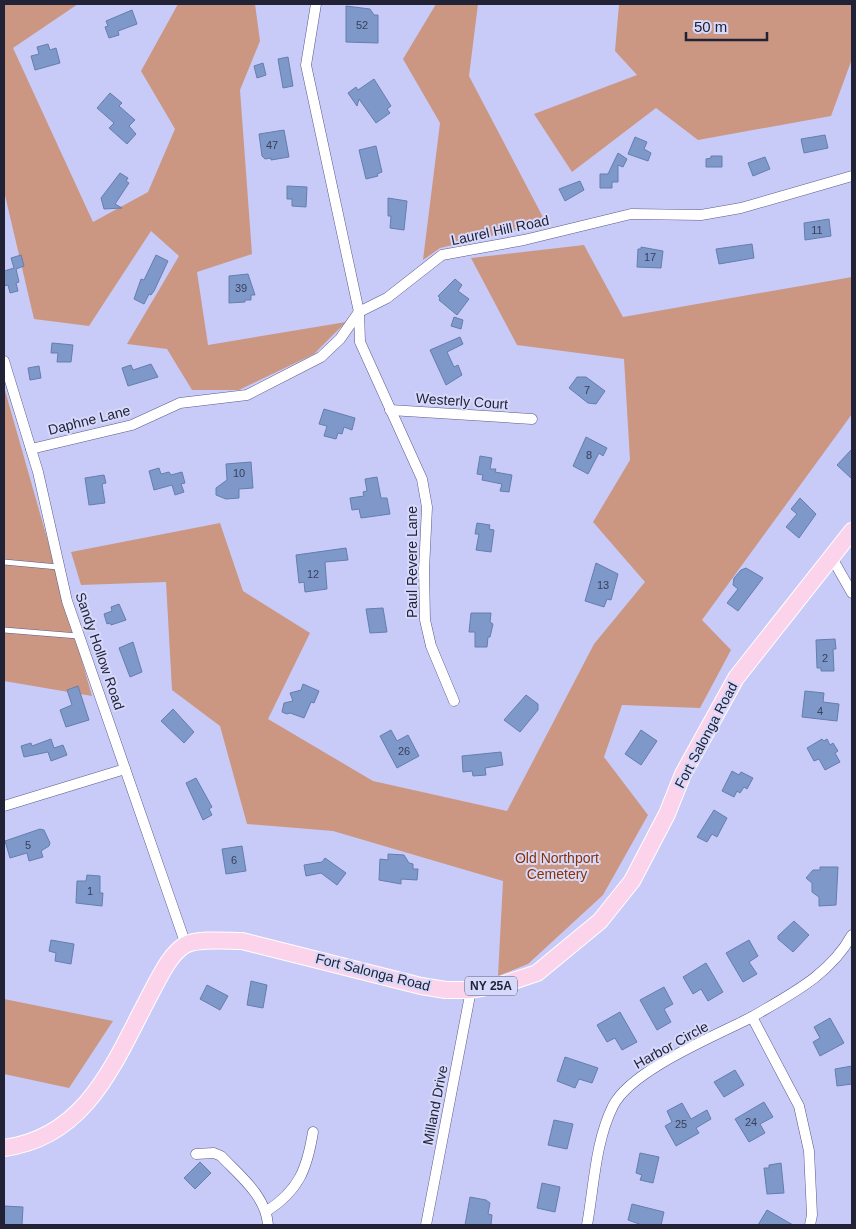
<svg xmlns="http://www.w3.org/2000/svg" width="856" height="1229" font-family="Arial,sans-serif">
<rect width="100%" height="100%" fill="#c8cbf8"/>
<!-- green -->
<g fill="#cb9782">
<polygon points="4,4 78,4 13,48 93,222 148,192 175,129 141,71 178,4 255,4 260,41 240,90 252,254 197,272 208,345 346,322 314,354 239,390 192,390 167,349 127,344 179,256 151,231 89,326 34,319 4,191"/>
<polygon points="436,4 478,4 469,76 546,223 440,248 423,260 440,123 403,59"/>
<polygon points="619,4 852,4 852,59 831,116 698,140 656,108 572,172 534,114 637,75 615,51"/>
<polygon points="584,245 623,317 852,277 852,414 702,620 731,650 700,708 622,705 604,757 648,815 603,895 528,964 498,976 503,881 333,831 247,824 220,726 172,690 166,582 81,585 71,552 220,523 243,591 310,633 268,719 373,781 507,811 594,644 645,582 593,522 630,460 624,359 517,345 471,258"/>
<polygon points="4,387 92,696 4,681"/>
<polygon points="4,999 113,1021 69,1088 4,1074"/>
</g>
<!-- building -->
<g fill="#7e98c9" stroke="#657ead">
<polygon points="346,6 370,9 374,15 378,15 378,43 346,42"/>
<polygon points="132,10 137,24 118,31 119,35 109,38 105,27 108,26 106,21"/>
<polygon points="48,44 50,50 56,48 60,63 35,70 31,56 39,54 37,47"/>
<polygon points="288,57 293,86 283,88 278,59"/>
<polygon points="263,63 266,75 257,78 254,66"/>
<polygon points="374,79 391,106 387,109 390,113 376,123 359,99 357,106 348,93 356,87 358,90"/>
<polygon points="110,93 122,103 119,106 135,120 129,126 136,134 127,144 109,128 114,123 97,108"/>
<polygon points="284,130 289,157 271,160 271,158 265,159 262,156 259,134"/>
<polygon points="825,135 828,148 804,153 801,139"/>
<polygon points="635,137 647,142 644,149 651,153 648,161 628,154"/>
<polygon points="376,146 382,172 377,174 378,176 366,179 359,150"/>
<polygon points="618,153 627,159 623,167 618,165 618,182 612,182 612,188 600,188 600,174 608,174"/>
<polygon points="711,156 722,156 722,167 706,167 706,159 711,158"/>
<polygon points="765,157 770,169 753,176 748,163"/>
<polygon points="120,173 128,178 126,181 129,183 115,204 122,208 104,209 101,198"/>
<polygon points="580,181 584,190 565,201 559,189"/>
<polygon points="287,186 307,187 306,207 292,206 292,199 287,199"/>
<polygon points="388,198 407,201 404,230 390,228 391,216 388,216"/>
<polygon points="829,219 831,236 805,240 804,223"/>
<polygon points="752,244 754,258 719,264 716,249"/>
<polygon points="641,247 663,251 661,268 637,267 638,249 641,249"/>
<polygon points="21,255 24,266 16,269 19,282 16,283 18,291 10,293 8,285 4,286 4,271 14,268 11,258"/>
<polygon points="156,255 168,261 154,291 151,295 149,294 144,304 134,299 141,279 144,280"/>
<polygon points="248,274 255,295 251,295 251,300 245,300 245,302 229,303 229,276"/>
<polygon points="455,279 462,285 458,291 469,299 457,315 439,300 440,298 438,296"/>
<polygon points="454,317 463,320 461,329 451,326"/>
<polygon points="460,337 463,344 447,352 454,367 458,365 462,375 446,385 430,350"/>
<polygon points="52,343 73,345 71,362 57,362 58,353 51,353"/>
<polygon points="151,364 158,377 128,386 122,368 131,365 133,370"/>
<polygon points="39,366 41,378 30,380 28,368"/>
<polygon points="577,377 586,377 605,391 596,404 588,403 569,388"/>
<polygon points="324,409 355,418 352,430 344,427 342,434 338,433 336,439 324,436 327,426 319,424"/>
<polygon points="586,437 607,448 603,456 599,453 588,474 573,466"/>
<polygon points="852,449 852,479 837,465"/>
<polygon points="480,456 492,458 490,469 496,469 495,472 512,475 509,492 500,491 502,484 482,480 483,475 477,474"/>
<polygon points="251,462 253,488 239,489 239,498 226,499 216,495 216,488 227,480 226,464"/>
<polygon points="159,468 161,474 169,472 171,475 182,472 185,483 181,484 184,492 175,495 172,485 154,490 149,471"/>
<polygon points="104,475 106,483 102,484 105,503 89,505 85,478"/>
<polygon points="377,477 381,498 387,498 390,514 361,518 359,509 352,510 350,498 364,496 363,492 367,491 365,479"/>
<polygon points="800,498 816,514 799,538 786,527 797,514 791,509"/>
<polygon points="477,523 490,525 489,529 494,530 491,552 476,550 479,534 475,534"/>
<polygon points="346,548 348,560 325,562 327,589 305,592 304,582 299,583 296,555"/>
<polygon points="596,563 618,574 611,600 607,599 604,607 585,601"/>
<polygon points="746,568 763,578 738,611 727,603 738,589 733,585 734,578 741,570"/>
<polygon points="119,604 126,620 111,625 110,623 107,624 104,614 112,611 111,607"/>
<polygon points="383,608 387,632 370,633 366,609"/>
<polygon points="471,613 491,613 490,622 493,624 490,637 488,637 487,647 475,647 475,632 469,632"/>
<polygon points="835,639 836,649 833,649 834,671 821,671 821,668 817,668 816,640"/>
<polygon points="133,642 142,672 130,677 119,648"/>
<polygon points="303,684 319,691 314,703 311,702 304,718 290,713 287,714 282,712 284,703 293,701 290,693 301,690"/>
<polygon points="78,686 89,720 66,727 60,710 72,705 67,690"/>
<polygon points="805,691 824,693 823,702 839,704 837,721 802,717"/>
<polygon points="526,695 538,704 538,710 520,732 504,720"/>
<polygon points="173,709 194,732 184,743 161,721"/>
<polygon points="391,730 397,741 408,735 419,756 397,768 380,736"/>
<polygon points="641,730 657,741 641,765 625,754"/>
<polygon points="51,739 54,748 63,745 67,755 51,761 48,752 24,757 21,746 31,743 32,746"/>
<polygon points="822,739 824,741 827,739 830,745 833,743 838,751 835,753 840,762 825,770 819,759 814,761 807,748"/>
<polygon points="501,752 503,765 485,768 486,775 473,776 472,771 463,772 462,756"/>
<polygon points="732,771 739,775 741,772 753,778 747,789 744,787 740,793 737,791 734,797 722,791"/>
<polygon points="196,778 212,807 209,809 212,815 203,820 186,783"/>
<polygon points="714,810 727,818 717,837 712,834 707,842 697,837"/>
<polygon points="40,829 44,830 50,843 49,846 41,851 43,857 29,861 27,853 10,858 5,841"/>
<polygon points="242,846 246,871 226,874 222,849"/>
<polygon points="388,854 404,855 409,863 413,864 413,869 418,869 417,880 401,879 401,884 379,880 380,859 388,860"/>
<polygon points="325,858 346,873 337,885 321,873 306,876 304,865 322,862"/>
<polygon points="820,867 838,867 836,905 819,906 819,897 812,892 812,883 806,878 813,870 820,870"/>
<polygon points="87,875 100,876 100,893 103,893 102,906 76,903 77,881 86,881"/>
<polygon points="794,921 809,935 793,952 778,939 778,936"/>
<polygon points="51,940 74,944 71,964 55,961 56,953 49,951"/>
<polygon points="749,940 758,956 749,962 757,974 743,982 726,953"/>
<polygon points="706,963 723,992 708,1001 701,989 693,994 683,977"/>
<polygon points="251,981 267,985 263,1008 247,1005"/>
<polygon points="207,985 228,996 220,1010 200,999"/>
<polygon points="664,987 673,1004 664,1009 671,1022 657,1030 640,1000"/>
<polygon points="620,1012 637,1042 622,1050 615,1038 607,1042 597,1025"/>
<polygon points="830,1018 844,1043 820,1056 813,1042 820,1038 814,1027"/>
<polygon points="565,1057 598,1068 592,1083 579,1079 575,1088 557,1081"/>
<polygon points="852,1066 852,1084 837,1086 835,1069"/>
<polygon points="735,1070 744,1085 724,1097 714,1082"/>
<polygon points="764,1102 773,1117 760,1124 765,1133 749,1142 735,1119"/>
<polygon points="682,1103 691,1119 707,1110 711,1119 696,1128 699,1133 676,1146 665,1126 672,1122 667,1111"/>
<polygon points="554,1120 573,1124 567,1149 548,1145"/>
<polygon points="640,1153 659,1157 653,1183 640,1180 642,1175 636,1173"/>
<polygon points="200,1162 211,1173 195,1189 184,1178"/>
<polygon points="781,1163 784,1193 767,1194 764,1168 769,1168 769,1165"/>
<polygon points="542,1183 560,1187 555,1212 537,1208"/>
<polygon points="470,1197 486,1200 490,1203 488,1214 492,1215 491,1225 465,1225"/>
<polygon points="632,1204 664,1212 661,1225 642,1225 628,1220"/>
<polygon points="4,1206 23,1207 22,1225 4,1225"/>
<polygon points="767,1210 793,1225 758,1225"/>
</g>
<g fill="none" stroke-linecap="round" stroke-linejoin="round">
<defs>
<g id="service">
<polyline points="4,562 58,567"/>
<polyline points="4,630 78,636"/>
</g>
<g id="minor">
<polyline points="316,4 306,65 359,312 360,342 422,479 427,507 424,570 425,620 431,646 454,701"/>
<polyline points="4,361 38,472 67,601 186,945"/>
<polyline points="390,410 532,419"/>
<polyline points="31,449 132,425 180,403 247,395 321,357 340,339 359,312 387,298 442,255 524,240 631,214 701,215 741,208 852,176"/>
<polyline points="832,558 852,593"/>
<polyline points="4,806 125,769"/>
<path d="M752,1017C791,994 830,975 852,935"/>
<path d="M196,1154L214,1153L221,1156C240,1176 266,1196 268,1225"/>
<path d="M267,1211C299,1190 307,1169 313,1132"/>
<polyline points="426,1225 471,990"/>
<path d="M587,1225C594,1187 595,1142 613,1106C631,1070 715,1036 752,1017L799,1106L809,1151L812,1215L810,1225"/>
</g>
<path id="primary" d="M4,1148C89,1137 116,1058 152,991C160,976 170,954 185,945C198,938 227,941 242,941L421,986L446,990H471L504,984L537,973L600,921L632,881L667,814L683,774L736,678L852,531"/>
</defs>
<!-- service casing -->
<use href="#service" stroke="#5a5a8c" stroke-width="6"/>
<!-- minor casing -->
<use href="#minor" stroke="#5a5a8c" stroke-width="11"/>
<!-- primary casing -->
<use href="#primary" stroke="#fff" stroke-width="18"/>
<!-- service -->
<use href="#service" stroke="#fff" stroke-width="5"/>
<!-- minor -->
<use href="#minor" stroke="#fff" stroke-width="10"/>
<!-- primary -->
<use href="#primary" stroke="#fbd4eb" stroke-width="16"/>
</g>
<g text-anchor="middle" dominant-baseline="central" stroke-width="4" stroke-linejoin="round" paint-order="stroke">
<!-- number labels -->
<g font-size="11" fill="#39405c">
<text x="362" y="25">52</text>
<text x="272" y="145">47</text>
<text x="817" y="230">11</text>
<text x="650" y="257">17</text>
<text x="241" y="288">39</text>
<text x="587" y="390">7</text>
<text x="589" y="455">8</text>
<text x="239" y="473">10</text>
<text x="313" y="574">12</text>
<text x="603" y="585">13</text>
<text x="825" y="658">2</text>
<text x="820" y="711">4</text>
<text x="404" y="751">26</text>
<text x="28" y="845">5</text>
<text x="234" y="860">6</text>
<text x="90" y="891">1</text>
<text x="751" y="1122">24</text>
<text x="681" y="1124">25</text>
</g>
<!-- shield labels -->
<rect fill="#d7d9fb" stroke="#585972" stroke-width="1" x="465" y="976.5" width="52" height="19" rx="4"/>
<g font-size="12" font-weight="bold" fill="#222237">
<text x="491" y="986">NY 25A</text>
</g>
<!-- street labels -->
<g font-size="14" fill="#222237" stroke="#d7d9fb">
<text transform="translate(500 230) rotate(-12)">Laurel Hill Road</text>
<text transform="translate(462 401) rotate(4)">Westerly Court</text>
<text transform="translate(89 420) rotate(-14)">Daphne Lane</text>
<text transform="translate(412 562) rotate(-90)">Paul Revere Lane</text>
<text transform="translate(100 651) rotate(71)">Sandy Hollow Road</text>
<text transform="translate(706 735) rotate(-62)">Fort Salonga Road</text>
<text transform="translate(373 972) rotate(14)">Fort Salonga Road</text>
<text transform="translate(671 1045) rotate(-29)">Harbor Circle</text>
<text transform="translate(435 1105) rotate(-79)">Milland Drive</text>
</g>
<!-- park labels -->
<g font-size="14" fill="#8b3100" stroke="#d7d9fb">
<text x="557" y="858">Old Northport<tspan x="557" dy="16">Cemetery</tspan></text>
</g>
</g>
<!-- border -->
<rect width="856" height="1229" fill="none" stroke="#222237" stroke-width="10"/>
<!-- scale -->
<path d="M686 32v8h81v-8" fill="none" stroke="#222237" stroke-width="2.5"/>
<text x="694" y="32" font-size="15" fill="#222237" stroke="#d7d9fb" stroke-width="4" paint-order="stroke">50 m</text>
</svg>
